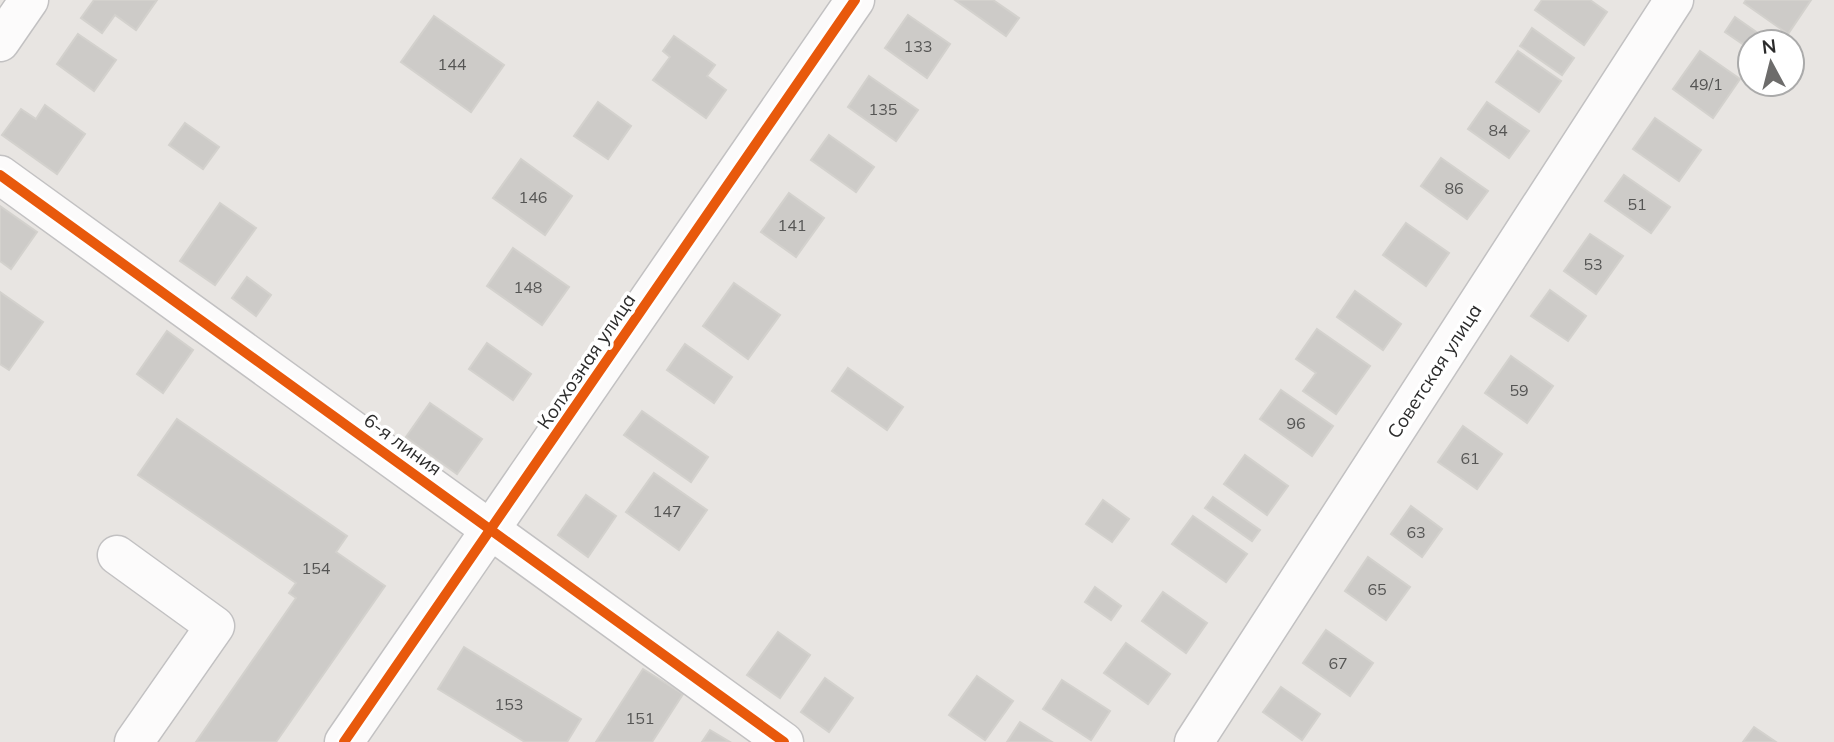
<svg xmlns="http://www.w3.org/2000/svg" width="1834" height="742" font-family="Mulish,sans-serif">
<rect width="100%" height="100%" fill="#e8e5e2"/>
<!-- building -->
<g fill="#cdcbc8" stroke="#d3d1cd" stroke-width="2">
<polygon points="94,0 157,0 136,30 115,15 102,33 81,18"/>
<polygon points="955,0 993,0 1019,18 1006,36"/>
<polygon points="1542,0 1590,0 1607,12 1584,45 1535,10"/>
<polygon points="1746,0 1811,0 1788,34 1744,3"/>
<polygon points="908,15 950,44 927,78 885,48"/>
<polygon points="434,16 504,65 471,112 401,62"/>
<polygon points="1735,17 1769,41 1768,42 1750,42 1750,49 1725,32"/>
<polygon points="1532,28 1574,58 1562,75 1520,46"/>
<polygon points="78,34 116,60 94,91 57,64"/>
<polygon points="674,36 715,65 707,76 726,90 706,118 653,80 670,57 663,51"/>
<polygon points="1518,51 1561,81 1539,112 1496,82"/>
<polygon points="1700,51 1740,79 1713,118 1673,89"/>
<polygon points="869,76 918,110 896,141 848,107"/>
<polygon points="598,102 631,126 608,159 574,136"/>
<polygon points="1487,102 1529,131 1509,158 1468,129"/>
<polygon points="45,105 85,134 57,174 2,135 21,109 36,119"/>
<polygon points="1655,118 1701,150 1679,181 1633,149"/>
<polygon points="185,123 219,147 203,169 169,145"/>
<polygon points="829,135 874,167 856,192 811,160"/>
<polygon points="1441,158 1488,191 1467,219 1421,186"/>
<polygon points="521,159 572,196 545,235 493,198"/>
<polygon points="1624,175 1670,207 1651,233 1605,201"/>
<polygon points="789,193 824,218 796,257 761,232"/>
<polygon points="220,203 256,228 215,285 180,261"/>
<polygon points="0,206 37,232 11,269 0,261"/>
<polygon points="1406,223 1449,253 1426,286 1383,255"/>
<polygon points="1590,234 1623,256 1596,294 1564,271"/>
<polygon points="513,248 569,287 542,325 487,286"/>
<polygon points="247,277 271,295 256,316 232,298"/>
<polygon points="734,283 780,315 748,359 703,326"/>
<polygon points="1550,290 1586,316 1568,341 1531,316"/>
<polygon points="1355,291 1401,324 1383,350 1337,317"/>
<polygon points="0,292 43,322 9,370 0,364"/>
<polygon points="1317,329 1370,366 1336,414 1303,391 1316,373 1296,359"/>
<polygon points="167,331 193,350 163,393 137,374"/>
<polygon points="487,343 531,374 513,400 469,369"/>
<polygon points="685,344 732,377 714,403 667,370"/>
<polygon points="1511,356 1553,386 1527,423 1485,393"/>
<polygon points="848,368 903,407 887,430 832,391"/>
<polygon points="1281,390 1333,426 1312,456 1260,419"/>
<polygon points="430,403 482,439 457,474 406,437"/>
<polygon points="642,411 708,457 691,482 624,435"/>
<polygon points="177,419 347,536 336,552 385,586 276,742 196,742 296,598 289,593 296,583 138,475"/>
<polygon points="1463,426 1502,454 1477,489 1438,462"/>
<polygon points="1245,455 1288,486 1267,515 1224,484"/>
<polygon points="654,473 707,510 679,550 626,512"/>
<polygon points="586,495 616,516 588,557 558,535"/>
<polygon points="1213,497 1260,530 1252,541 1205,508"/>
<polygon points="1103,500 1129,519 1112,542 1086,524"/>
<polygon points="1411,506 1442,529 1422,557 1391,534"/>
<polygon points="1193,516 1247,554 1226,582 1172,544"/>
<polygon points="1368,557 1410,587 1386,620 1345,591"/>
<polygon points="1095,587 1121,606 1111,620 1085,602"/>
<polygon points="1163,592 1207,623 1186,653 1142,621"/>
<polygon points="1326,630 1373,663 1350,696 1303,663"/>
<polygon points="778,632 810,655 780,698 747,675"/>
<polygon points="1126,643 1170,674 1148,704 1104,673"/>
<polygon points="464,647 581,719 567,742 525,742 438,689"/>
<polygon points="643,669 683,694 652,742 596,742"/>
<polygon points="977,676 1013,701 985,740 949,715"/>
<polygon points="825,678 853,698 829,732 801,712"/>
<polygon points="1062,680 1110,711 1091,740 1043,709"/>
<polygon points="1281,687 1320,714 1302,740 1263,712"/>
<polygon points="1020,722 1052,742 1007,742"/>
<polygon points="1754,727 1776,742 1743,742"/>
<polygon points="710,730 730,742 702,742"/>
</g>
<g fill="none" stroke-linecap="round" stroke-linejoin="round">
<defs>
<g id="minor">
<polyline points="0,42 29,0"/>
<polyline points="0,175 784,742"/>
<polyline points="117,555 215,626 134,742"/>
<polyline points="344,742 855,0"/>
<polyline points="1194,742 1674,0"/>
</g>
</defs>
<!-- minor casing -->
<use href="#minor" stroke="#c2c1c2" stroke-width="41"/>
<!-- minor -->
<use href="#minor" stroke="#fcfbfb" stroke-width="38"/>
<defs>
<g id="cycleway">
<polyline points="0,175 784,742"/>
<polyline points="344,742 855,0"/>
</g>
</defs>
<!-- cycleway casing -->
<use href="#cycleway" stroke="#fff" stroke-width="15"/>
<!-- cycleway -->
<use href="#cycleway" stroke="#e8590c" stroke-width="10"/>
</g>
<g text-anchor="middle" dominant-baseline="central" stroke-width="7" stroke-linejoin="round" paint-order="stroke">
<!-- number labels -->
<g font-size="16" fill="#555554">
<text x="918" y="46">133</text>
<text x="452" y="64">144</text>
<text x="1706" y="84">49/1</text>
<text x="883" y="109">135</text>
<text x="1498" y="130">84</text>
<text x="1454" y="188">86</text>
<text x="533" y="197">146</text>
<text x="1637" y="204">51</text>
<text x="792" y="225">141</text>
<text x="1593" y="264">53</text>
<text x="528" y="287">148</text>
<text x="1519" y="390">59</text>
<text x="1296" y="423">96</text>
<text x="1470" y="458">61</text>
<text x="667" y="511">147</text>
<text x="1416" y="532">63</text>
<text x="316" y="568">154</text>
<text x="1377" y="589">65</text>
<text x="1338" y="663">67</text>
<text x="509" y="704">153</text>
<text x="640" y="718">151</text>
</g>
<!-- street labels -->
<g font-size="19" fill="#2b2b2b" stroke="#fff">
<text transform="translate(586 361) rotate(-56)">Колхозная улица</text>
<text transform="translate(1434 371) rotate(-57)">Советская улица</text>
<text transform="translate(403 444) rotate(36)">6-я линия</text>
</g>
</g>
<!-- north arrow -->
<g transform="translate(1771 63) rotate(353)"><circle r="33" fill="#ffffff" stroke="#aaaaaa" stroke-width="2"/>
<path d="M0-5L12 26L0 18L-12 26Z" fill="#6d6c6b"/>
<text y="-10" font-size="19" font-weight="bold" text-anchor="middle" fill="#2b2b2b">N</text>
</g>
</svg>
